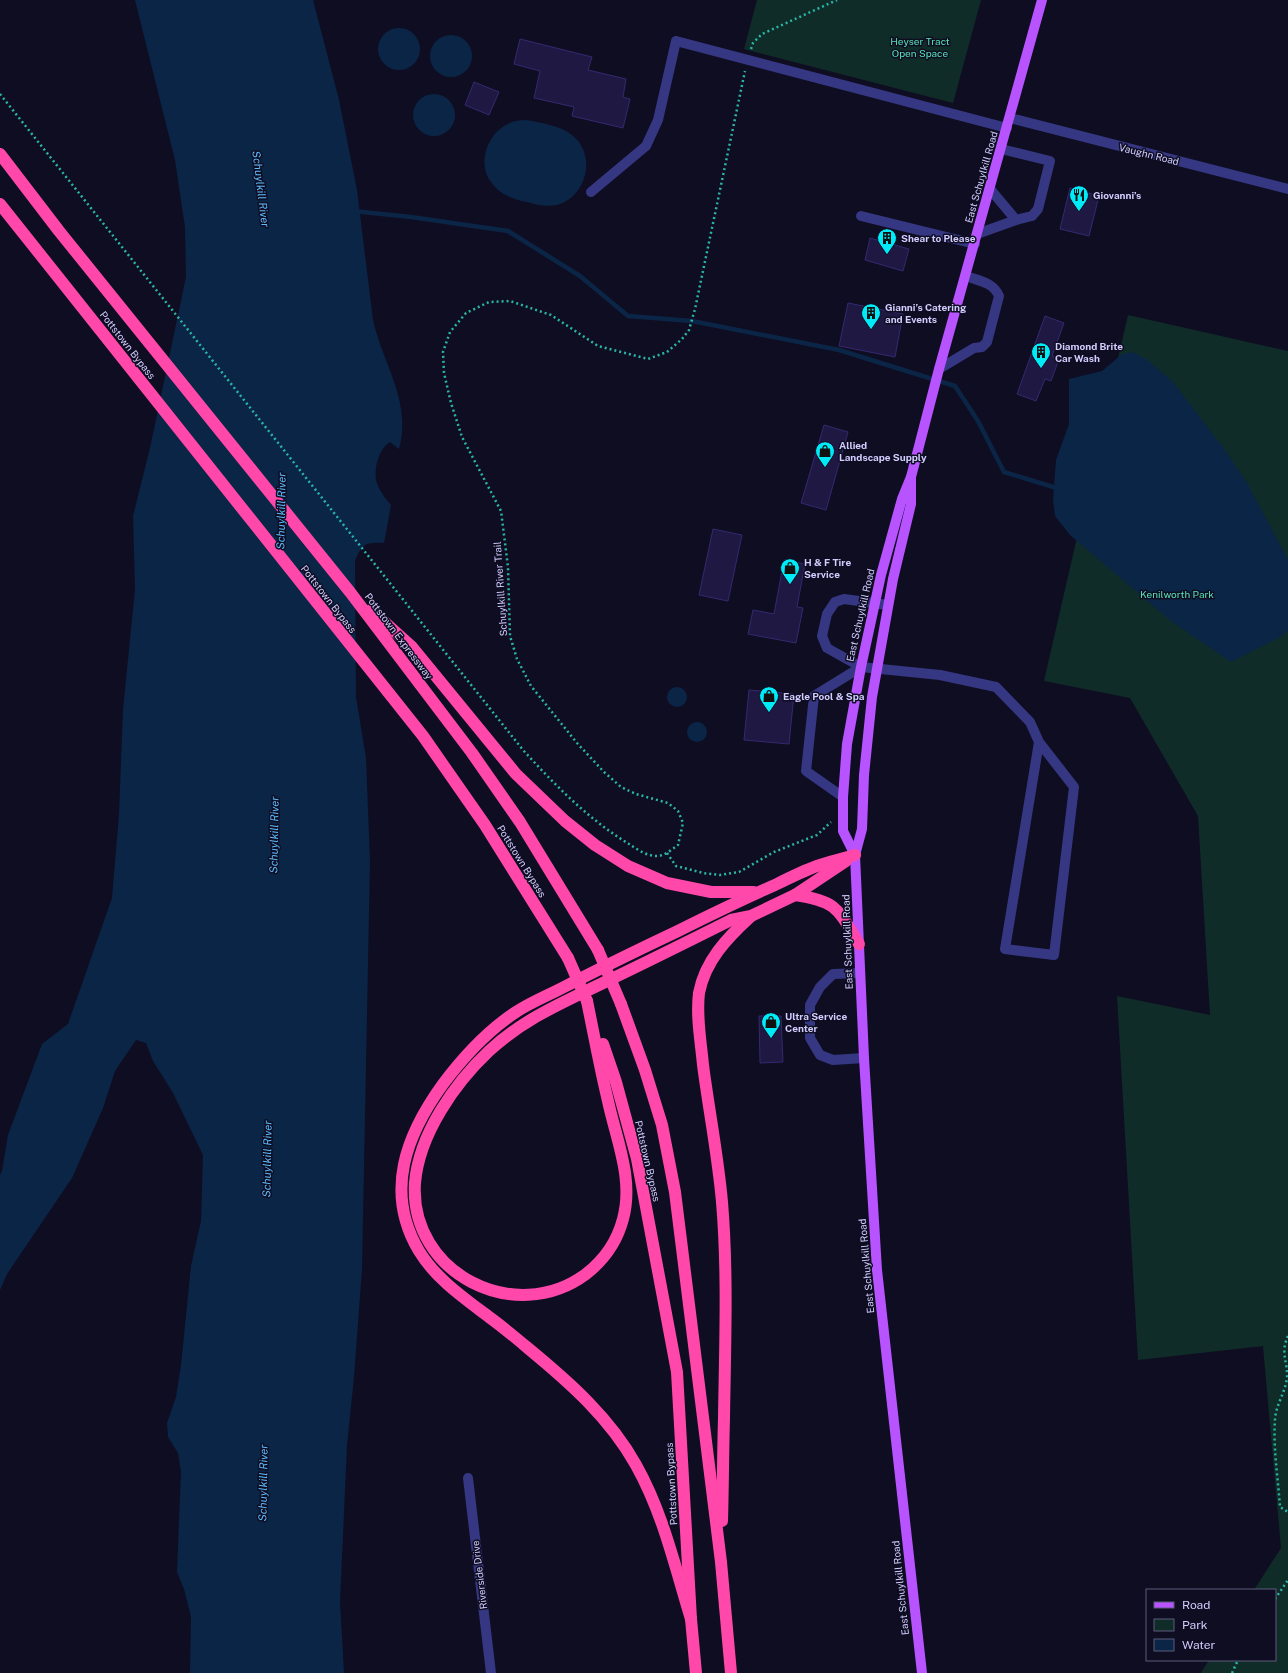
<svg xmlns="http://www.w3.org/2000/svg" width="1288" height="1673" font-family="'Public Sans',sans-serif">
<rect width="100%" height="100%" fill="#0f0d22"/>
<!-- green -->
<g fill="#102c29">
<polygon points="757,0 981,0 953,103 744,49"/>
<polygon points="1128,315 1288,351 1288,1673 1201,1673 1209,1660 1275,1660 1275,1590 1254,1590 1281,1548 1263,1346 1138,1360 1117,996 1210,1015 1198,816 1130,698 1044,681"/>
</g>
<!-- water -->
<g fill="#0b2547">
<path d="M135,0H313L339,100L357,190L373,320C383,365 412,401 399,449L390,442C379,449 374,467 376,480C378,489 385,498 391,505L384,543C365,542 362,544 355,561L356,697L366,758L370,861L362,1269L354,1377L347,1445L340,1602L344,1673H190L191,1617L184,1589L177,1572L181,1472L178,1453L168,1437L167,1423L176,1397L181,1365L191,1266L201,1221L203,1155L173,1093L153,1061L146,1043L136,1040L115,1071L103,1108L72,1178L7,1274L0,1290V1175L2,1171L8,1135L42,1044L68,1024L112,898L119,815L123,710L135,589L133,516L150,448L186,277L185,227L175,160Z"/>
<circle cx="399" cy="49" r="21"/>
<circle cx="451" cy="56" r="21"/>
<circle cx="434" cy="115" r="21"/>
<path d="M526,120C542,123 559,125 572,135C597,154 587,197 557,205C546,207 537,205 527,202C513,199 500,195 491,182C477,164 487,135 506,125C513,121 519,120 526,120Z"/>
<polygon points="1132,352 1146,359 1172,381 1222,446 1247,483 1288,560 1288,631 1280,637 1231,662 1171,621 1070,535 1055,516 1053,500 1056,460 1069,424 1069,379 1102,371 1121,355"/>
<circle cx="677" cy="697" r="10"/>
<circle cx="697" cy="732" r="10"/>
</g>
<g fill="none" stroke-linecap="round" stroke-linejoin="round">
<!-- stream -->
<polyline stroke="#0b2547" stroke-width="4.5" points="353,211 411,217 508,231 580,276 628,316 692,321 839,350 955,386 978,421 1004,472 1060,489"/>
</g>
<!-- building -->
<g fill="#1f1843" stroke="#342970">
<polygon points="520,39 592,57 588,70 626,79 623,97 630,99 623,128 572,116 574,107 534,98 540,71 514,64"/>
<polygon points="474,82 499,92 489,115 465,105"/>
<polygon points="1070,188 1099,196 1089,236 1060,229"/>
<polygon points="870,238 909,249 903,271 865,260"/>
<polygon points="848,303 903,314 895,357 839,346"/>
<polygon points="1045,316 1064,323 1052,356 1059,359 1051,381 1045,379 1036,401 1017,394"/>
<polygon points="824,425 848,432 826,510 801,503"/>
<polygon points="713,529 742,535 728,601 699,595"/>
<polygon points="784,560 805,564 797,607 803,608 796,643 748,634 753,610 774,614"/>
<polygon points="749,690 794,694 789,744 744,740"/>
<polygon points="759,1016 781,1016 783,1062 760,1063"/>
</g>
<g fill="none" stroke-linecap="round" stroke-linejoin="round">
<!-- path -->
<g stroke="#2ab6a7" stroke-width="2.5" stroke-dasharray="2 3" stroke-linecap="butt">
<polyline points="751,49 753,43 762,34 837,0"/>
<path d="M0,94L523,750C555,785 588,819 629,844C637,849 646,856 657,856C665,856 672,849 678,845L683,823L678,811L668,803L636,794L621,787L604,772L577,743L531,686L517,659L510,636L508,567L501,511L462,437L451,403L444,373L443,352L450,332L466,313L489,302L510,301L551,315L598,346L648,359L667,352L682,339L689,330L695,309L745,71"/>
<polyline points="667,853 676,866 703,873 720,875 739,872 774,852 817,835 831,822"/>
<path d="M1288,1336C1280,1353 1288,1362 1287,1378C1285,1393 1276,1405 1275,1419C1273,1448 1278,1478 1280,1507L1288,1512"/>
<polyline points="1275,1599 1288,1580"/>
<polyline points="1232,1673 1238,1660"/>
</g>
<!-- minor -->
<g stroke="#363782" stroke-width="10">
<polyline points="1010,118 1288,189"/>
<polyline points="990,189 1016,220"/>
<polyline points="591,192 646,146 658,120 676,41 1007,128"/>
<polyline points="861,216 975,244"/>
<polyline points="977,234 1016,220 1032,216 1038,209 1050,161 1001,149"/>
<path d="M939,369L974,348L982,347L987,342L999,296C993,282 979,281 966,276"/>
<polyline points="888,605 844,599 835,602 827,614 822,636 827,648 861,667 940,675 996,687 1030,722 1039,742 1005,949 1054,955 1074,787 1039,742"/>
<polyline points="843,797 806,771 814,696 861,667"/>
<polyline points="860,973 833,974 820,987 810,1005 810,1038 820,1055 833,1060 864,1058"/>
<polyline points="468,1478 491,1673"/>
</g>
<!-- major -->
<g stroke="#b754ff" stroke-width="10">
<polyline points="911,477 911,504 893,579 872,697 864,775 862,829 855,855 864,1058 877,1270 922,1673"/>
<polyline points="855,855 843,831 843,797 847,744 861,667 881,575 902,499 911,477 939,369 1042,0"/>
</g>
<!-- highway -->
<g stroke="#ff48a9" stroke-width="12">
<polyline points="0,154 59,231 350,592 472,753 520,822 598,950"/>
<polyline points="0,204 423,736 485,825 568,958"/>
<polyline points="371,610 412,647 516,774 565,821 595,845 628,866 667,883 711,892 754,892"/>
<path d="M795,895C837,901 838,909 859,944"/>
<path d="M587,1001C594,1035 600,1068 608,1101C616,1139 634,1179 623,1219C617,1242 604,1260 586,1274C515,1327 409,1273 415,1183C419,1134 455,1083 489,1051C525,1018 562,1003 605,982C647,962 689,941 731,920L751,916L795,895L846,861"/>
<polyline points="621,1004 645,1070 662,1125 675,1192 721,1562 731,1673"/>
<polyline points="603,1044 616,1082 637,1159 677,1372 691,1619 696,1673"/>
<path d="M722,1521C723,1487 723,1452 724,1418C725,1346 728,1274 722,1202C718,1156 709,1111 703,1065C701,1042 696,1017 699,993C705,961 727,938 750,917"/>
<path d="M691,1619C675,1567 663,1513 636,1465C610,1418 569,1382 529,1349C516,1338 503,1327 489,1317C464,1298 436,1279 419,1251C384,1192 406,1135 443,1084C464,1056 487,1031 516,1012C531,1002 549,995 566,986C603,967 640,949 678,931C710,915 743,899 775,885C789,878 803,871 817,866C829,862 842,859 855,855"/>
</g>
<!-- highway-bridge -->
<g stroke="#ff48a9" stroke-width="12">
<polyline points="598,950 621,1004"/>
<polyline points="568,958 587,1001"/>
</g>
</g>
<!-- icons -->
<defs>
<symbol id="restaurant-pin" viewBox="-11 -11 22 30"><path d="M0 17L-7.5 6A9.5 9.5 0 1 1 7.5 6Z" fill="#00ebf8" stroke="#0f0d22"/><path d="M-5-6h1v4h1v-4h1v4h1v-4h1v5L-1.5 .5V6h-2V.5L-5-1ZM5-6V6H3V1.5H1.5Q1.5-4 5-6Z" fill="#111"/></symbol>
<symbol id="building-pin" viewBox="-11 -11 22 30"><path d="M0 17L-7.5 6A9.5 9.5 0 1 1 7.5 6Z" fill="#00ebf8" stroke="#0f0d22"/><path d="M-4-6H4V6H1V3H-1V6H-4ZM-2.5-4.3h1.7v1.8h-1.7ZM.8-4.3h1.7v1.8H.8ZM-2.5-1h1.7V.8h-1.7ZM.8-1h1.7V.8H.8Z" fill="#111"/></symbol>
<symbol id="shop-pin" viewBox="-11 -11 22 30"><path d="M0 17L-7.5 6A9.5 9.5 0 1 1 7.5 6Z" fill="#00ebf8" stroke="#0f0d22"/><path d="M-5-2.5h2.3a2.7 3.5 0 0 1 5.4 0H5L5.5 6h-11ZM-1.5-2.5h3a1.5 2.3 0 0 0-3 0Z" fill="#111"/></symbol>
</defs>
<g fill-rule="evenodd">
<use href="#restaurant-pin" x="1068" y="184" width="22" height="30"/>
<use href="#building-pin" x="876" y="227" width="22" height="30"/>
<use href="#building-pin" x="860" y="302" width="22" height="30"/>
<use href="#building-pin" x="1030" y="341" width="22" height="30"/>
<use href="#shop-pin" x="814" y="440" width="22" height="30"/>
<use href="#shop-pin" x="779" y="557" width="22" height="30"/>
<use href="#shop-pin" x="758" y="685" width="22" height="30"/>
<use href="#shop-pin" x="760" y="1011" width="22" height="30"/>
</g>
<g text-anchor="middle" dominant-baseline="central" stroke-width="3" stroke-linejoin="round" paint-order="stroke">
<!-- park labels -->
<g font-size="10" fill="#56e2b8" stroke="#0f0d22">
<text x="920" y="41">Heyser Tract<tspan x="920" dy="12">Open Space</tspan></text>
<text x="1177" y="594">Kenilworth Park</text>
</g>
<!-- street labels -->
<g font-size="10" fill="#d1cdff" stroke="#0f0d22">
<text transform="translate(1149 154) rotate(14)">Vaughn Road</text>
<text transform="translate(981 177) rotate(-74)">East Schuylkill Road</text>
<text transform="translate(128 345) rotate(52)">Pottstown Bypass</text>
<text transform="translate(500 589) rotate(-94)">Schuylkill River Trail</text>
<text transform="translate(329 599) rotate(52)">Pottstown Bypass</text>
<text transform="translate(860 615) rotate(-77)">East Schuylkill Road</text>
<text transform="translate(399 636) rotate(53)">Pottstown Expressway</text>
<text transform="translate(522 861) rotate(58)">Pottstown Bypass</text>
<text transform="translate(847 942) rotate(-92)">East Schuylkill Road</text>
<text transform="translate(648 1161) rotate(77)">Pottstown Bypass</text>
<text transform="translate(866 1266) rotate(-95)">East Schuylkill Road</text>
<text transform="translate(671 1484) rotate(-93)">Pottstown Bypass</text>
<text transform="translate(479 1575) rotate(-97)">Riverside Drive</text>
<text transform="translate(900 1588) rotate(-96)">East Schuylkill Road</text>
</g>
<!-- poi labels -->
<g font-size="10" font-weight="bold" fill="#d1cdff" stroke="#0f0d22" text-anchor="start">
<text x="1093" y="195">Giovanni’s</text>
<text x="901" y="238">Shear to Please</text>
<text x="885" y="307">Gianni’s Catering<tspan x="885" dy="12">and Events</tspan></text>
<text x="1055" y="346">Diamond Brite<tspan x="1055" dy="12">Car Wash</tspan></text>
<text x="839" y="445">Allied<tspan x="839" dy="12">Landscape Supply</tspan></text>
<text x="804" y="562">H &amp; F Tire<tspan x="804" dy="12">Service</tspan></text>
<text x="783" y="696">Eagle Pool &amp; Spa</text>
<text x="785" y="1016">Ultra Service<tspan x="785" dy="12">Center</tspan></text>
</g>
<!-- water labels -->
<g font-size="11" font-style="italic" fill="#5bbbff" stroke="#0f0d22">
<text transform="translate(261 189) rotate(83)">Schuylkill River</text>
<text transform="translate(281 511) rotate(-89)">Schuylkill River</text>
<text transform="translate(274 835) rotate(-89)">Schuylkill River</text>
<text transform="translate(267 1159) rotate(-89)">Schuylkill River</text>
<text transform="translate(263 1483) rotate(-89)">Schuylkill River</text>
</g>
</g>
<!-- legend -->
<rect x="1146" y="1589" width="130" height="72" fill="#0f0d22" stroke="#5d5a7a"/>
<rect x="1154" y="1602" width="20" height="6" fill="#b754ff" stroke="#5d5a7a"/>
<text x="1182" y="1609" font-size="12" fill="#d1cdff">Road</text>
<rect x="1154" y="1619" width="20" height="12" fill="#102c29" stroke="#5d5a7a"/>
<text x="1182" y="1629" font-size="12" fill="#d1cdff">Park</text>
<rect x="1154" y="1639" width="20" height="12" fill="#0b2547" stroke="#5d5a7a"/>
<text x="1182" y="1649" font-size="12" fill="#d1cdff">Water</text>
</svg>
